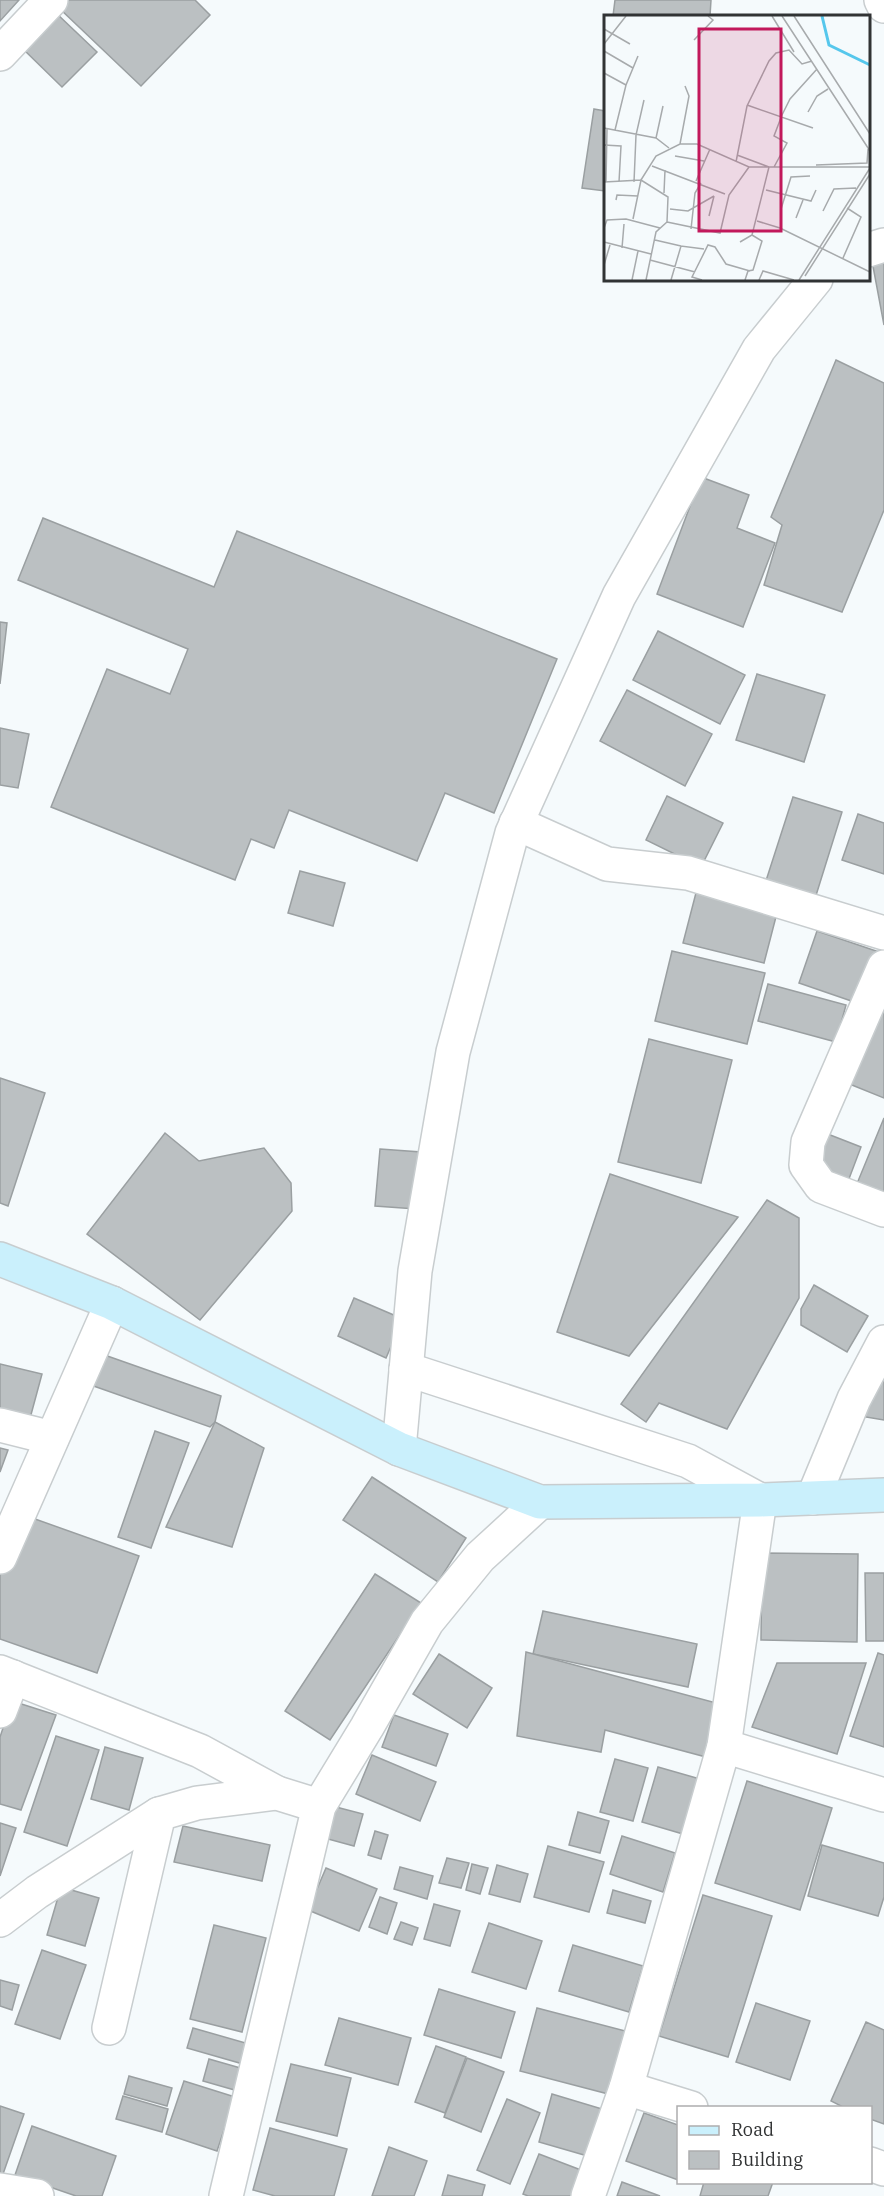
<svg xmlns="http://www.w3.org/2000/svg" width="884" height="2196" font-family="'IBM Plex Serif',serif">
<rect width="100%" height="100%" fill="#f5fafc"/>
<!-- building -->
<g fill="#bbc0c2" stroke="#9a9fa1" stroke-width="1.5">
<polygon points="0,0 19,0 0,21"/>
<polygon points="67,0 195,0 210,15 141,86 59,8"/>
<polygon points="615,0 711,0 710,16 613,16"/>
<polygon points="55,12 97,52 62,87 21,47"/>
<polygon points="594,109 605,111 605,191 582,188"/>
<polygon points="884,258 884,325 872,261"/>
<polygon points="836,360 884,383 884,510 842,612 764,585 782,525 771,517"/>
<polygon points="701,477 749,495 737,528 775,543 743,627 657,594"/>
<polygon points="43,518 214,587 237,531 557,659 494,813 445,793 417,861 289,810 274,848 251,839 235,880 51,807 107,669 170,694 188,649 18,580"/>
<polygon points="0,622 7,623 0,684"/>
<polygon points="658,631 745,675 720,724 633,680"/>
<polygon points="757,674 825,695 804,762 736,740"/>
<polygon points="627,690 712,734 685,786 600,741"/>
<polygon points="0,728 29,734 18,788 0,785"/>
<polygon points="667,796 723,823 701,867 646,840"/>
<polygon points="793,797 842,812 813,905 763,890"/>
<polygon points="858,814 884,823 884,874 842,860"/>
<polygon points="300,871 345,883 333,926 288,913"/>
<polygon points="697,889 778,909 764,963 683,943"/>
<polygon points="817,931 882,953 863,1005 799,983"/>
<polygon points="672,951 765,973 747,1044 655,1021"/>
<polygon points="768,984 846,1005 836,1042 758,1021"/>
<polygon points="876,1010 884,1013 884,1098 847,1083"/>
<polygon points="649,1039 732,1060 701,1183 618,1162"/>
<polygon points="0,1078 45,1093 8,1206 0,1203"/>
<polygon points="884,1118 884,1198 856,1186"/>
<polygon points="820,1131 861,1147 844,1192 809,1163"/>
<polygon points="165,1133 199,1161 264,1148 291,1183 292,1211 200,1320 87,1234"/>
<polygon points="380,1149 421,1152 416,1209 375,1206"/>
<polygon points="610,1174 738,1217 629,1356 557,1332"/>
<polygon points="767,1200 799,1218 799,1298 727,1429 659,1403 646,1422 621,1404"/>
<polygon points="814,1285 868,1316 847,1352 801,1325 801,1309"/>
<polygon points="354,1298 403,1319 386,1358 338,1336"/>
<polygon points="96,1352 221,1396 215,1422 210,1427 85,1383"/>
<polygon points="884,1363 884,1420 854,1415"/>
<polygon points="0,1364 42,1374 29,1422 0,1414"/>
<polygon points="215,1422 264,1448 232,1547 166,1527"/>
<polygon points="155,1431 189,1443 151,1548 118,1537"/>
<polygon points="0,1448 8,1450 0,1472"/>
<polygon points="372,1477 466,1538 438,1582 343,1520"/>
<polygon points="21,1514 139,1556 97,1673 0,1639 0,1574"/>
<polygon points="762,1553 858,1554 857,1642 761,1640"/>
<polygon points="865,1573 884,1573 884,1641 866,1641"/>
<polygon points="375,1574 421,1603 330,1740 285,1711"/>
<polygon points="543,1611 697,1644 688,1687 533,1654"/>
<polygon points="526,1652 720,1704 706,1757 605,1730 601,1752 517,1736"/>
<polygon points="878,1653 884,1655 884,1747 850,1736"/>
<polygon points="439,1654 492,1688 467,1728 413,1694"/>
<polygon points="777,1663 866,1663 837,1754 752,1727"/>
<polygon points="12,1701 56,1715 21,1810 0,1804 0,1737"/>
<polygon points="394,1715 448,1734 436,1766 382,1747"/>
<polygon points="56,1736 99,1750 67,1846 24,1832"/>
<polygon points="105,1747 143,1758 129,1810 91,1799"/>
<polygon points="372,1755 436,1782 420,1821 356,1794"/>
<polygon points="615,1759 648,1768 633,1821 600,1812"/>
<polygon points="658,1767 700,1779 683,1834 642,1822"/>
<polygon points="747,1781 832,1808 800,1910 715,1883"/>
<polygon points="336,1807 363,1814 354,1846 328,1839"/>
<polygon points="578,1812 609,1821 600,1853 569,1845"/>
<polygon points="0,1823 16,1828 0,1876"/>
<polygon points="183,1826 270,1845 262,1881 174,1862"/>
<polygon points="375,1831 388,1835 381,1859 368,1855"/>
<polygon points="622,1836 675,1853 663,1892 610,1874"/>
<polygon points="822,1845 884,1863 884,1897 878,1916 808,1896"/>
<polygon points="548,1846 604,1862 589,1912 534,1897"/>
<polygon points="447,1858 469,1863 461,1888 439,1883"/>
<polygon points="472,1864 488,1868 480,1894 466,1890"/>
<polygon points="497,1865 528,1874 520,1902 489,1894"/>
<polygon points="400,1867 433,1876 427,1899 394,1889"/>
<polygon points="326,1868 377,1889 359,1931 308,1910"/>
<polygon points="61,1887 99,1898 85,1946 47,1935"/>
<polygon points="613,1890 651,1901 645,1923 607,1913"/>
<polygon points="703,1895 772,1916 728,2057 659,2036"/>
<polygon points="380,1897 397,1903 387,1934 369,1927"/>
<polygon points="434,1904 460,1911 450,1946 424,1939"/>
<polygon points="401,1922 418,1928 412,1945 394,1939"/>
<polygon points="489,1923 542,1941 526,1989 472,1972"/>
<polygon points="214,1925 266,1938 242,2032 190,2019"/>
<polygon points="573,1945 643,1966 629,2012 559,1991"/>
<polygon points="42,1950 86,1965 60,2039 15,2024"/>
<polygon points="0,1980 19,1985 12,2010 0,2006"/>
<polygon points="439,1989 515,2012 501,2058 424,2035"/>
<polygon points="756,2003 810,2021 790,2080 736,2062"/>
<polygon points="537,2008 633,2033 616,2096 520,2071"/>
<polygon points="339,2018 411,2038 398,2085 325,2065"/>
<polygon points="866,2022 884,2030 884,2124 870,2119 870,2108 845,2108 831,2101"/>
<polygon points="193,2028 249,2044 243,2064 187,2048"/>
<polygon points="436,2046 466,2057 445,2113 415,2102"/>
<polygon points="467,2058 504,2072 481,2132 444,2117"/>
<polygon points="209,2059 251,2071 245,2093 203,2081"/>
<polygon points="291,2064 351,2078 337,2136 276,2121"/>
<polygon points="129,2076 172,2088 167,2106 124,2094"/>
<polygon points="184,2081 235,2097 217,2151 166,2134"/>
<polygon points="552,2094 612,2112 598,2159 539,2142"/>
<polygon points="123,2096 168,2109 162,2132 116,2119"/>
<polygon points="507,2099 540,2113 510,2184 477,2170"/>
<polygon points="0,2106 24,2114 3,2174 0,2173"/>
<polygon points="644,2113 678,2125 678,2180 626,2161"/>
<polygon points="32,2126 116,2156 102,2196 76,2196 15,2175"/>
<polygon points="270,2128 347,2149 334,2196 275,2196 253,2190"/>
<polygon points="389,2147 427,2161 414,2196 372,2196"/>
<polygon points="539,2154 594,2175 586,2196 528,2196 523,2194"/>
<polygon points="448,2175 485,2185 482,2196 442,2196"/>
<polygon points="622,2182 660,2196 617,2196"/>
<polygon points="704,2182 773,2182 768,2196 700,2196"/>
</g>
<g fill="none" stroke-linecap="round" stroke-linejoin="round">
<defs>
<g id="street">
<polyline points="881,0 884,6"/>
<polyline points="0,54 51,0"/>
<polyline points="868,250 884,245"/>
<polyline points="516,823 607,864 688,873 884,933"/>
<polyline points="884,967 808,1142 806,1165 821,1186 884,1210"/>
<polyline points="406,1369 688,1461 760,1500 724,1746 626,2088 588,2196"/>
<polyline points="0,1425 52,1438"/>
<polyline points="399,1449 415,1271 453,1052 512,833 619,596 759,349 816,279"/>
<polyline points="813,1498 854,1399 884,1342"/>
<polyline points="0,1557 112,1303"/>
<polyline points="0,1672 200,1751 277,1793"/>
<polyline points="0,1711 13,1677"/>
<polyline points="724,1746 884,1795"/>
<polyline points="0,1920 37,1892 159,1814"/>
<polyline points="109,2028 159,1814 197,1803 277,1793 319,1806"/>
<polyline points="626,2088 691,2108"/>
<polyline points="870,2164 884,2169"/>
<polyline points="0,2190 37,2196"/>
<polyline points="226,2196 319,1806 367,1727 427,1622 480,1557 540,1502"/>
</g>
<polyline id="secondary" points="0,1259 112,1303 399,1449 540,1502 760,1500 884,1495"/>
</defs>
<!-- street casing -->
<use href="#street" stroke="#c8cdcf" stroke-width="36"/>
<!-- secondary casing -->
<use href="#secondary" stroke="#c8cdcf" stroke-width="36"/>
<!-- street -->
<use href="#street" stroke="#fff" stroke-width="33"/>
<!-- secondary -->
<use href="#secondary" stroke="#caf0fc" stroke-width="33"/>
</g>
<!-- overview -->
<g transform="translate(604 15)">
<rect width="266" height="266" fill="#f5fafc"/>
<path fill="none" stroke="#56c7ec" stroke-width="3" d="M218,1L225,30L266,50"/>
<path fill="none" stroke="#a7aaac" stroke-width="1.5" d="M168,1L190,37M178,1L266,136M190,1L266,119M0,14L26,29M90,25L109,5L104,1M0,29L22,1M0,36L29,53M0,58L22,70M143,90L209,113M204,97L213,81L224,74M0,113L52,123L65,133M11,115L22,70L34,41M52,123L59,91M76,129L85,81L81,71M0,130L17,131L15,167M133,140L165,152L148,220L136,227M71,141L100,146M132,147L143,91L165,46L172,38L185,35L198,49L208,46M212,150L263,148L264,134M48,151L121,179M170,152L183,128L170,121L178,100L186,84L213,54M92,166L106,134M0,167L37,165L52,141L76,129H93L145,152H266M2,167L3,114M30,167L32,120L40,85M162,175L207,186L212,175M60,178L61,155M12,185L13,180L34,181M66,194L84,196L110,181M177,194L187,162L206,161M219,196L230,174L252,173M105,201L110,181M192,203L199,185M29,204L37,165L64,182L63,207L52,217L42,265M153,206L176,213L266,257M63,207L116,218L125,180L145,152M0,213L3,205L22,204L56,213M87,214L91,178L97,168M51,225L77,231M0,227L47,239M18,233L20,209M239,243L257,202L243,193M46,245L91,257M0,250L6,230M201,261L266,159M28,265L34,236M67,265L77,231L100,234M98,265L88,262L104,230L111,232L122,249L146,256M141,265L144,256L149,255L158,226L148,220M155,265L159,256L190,265M195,265L266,153"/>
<path fill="#c2185b" fill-opacity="0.15" stroke="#c2185b" stroke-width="3" d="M95,14H177V216H95Z"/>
<rect width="266" height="266" fill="none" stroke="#313334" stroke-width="3"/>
</g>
<!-- legend -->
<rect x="677" y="2106" width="195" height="78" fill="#ffffff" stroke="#adadae" stroke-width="1.5"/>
<rect x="689" y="2126" width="30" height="9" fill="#caf0fc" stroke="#adadae" stroke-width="1.5"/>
<text x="731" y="2136" font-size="18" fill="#313334">Road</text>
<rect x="689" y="2151" width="30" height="18" fill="#bbc0c2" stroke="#adadae" stroke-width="1.5"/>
<text x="731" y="2166" font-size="18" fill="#313334">Building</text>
</svg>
